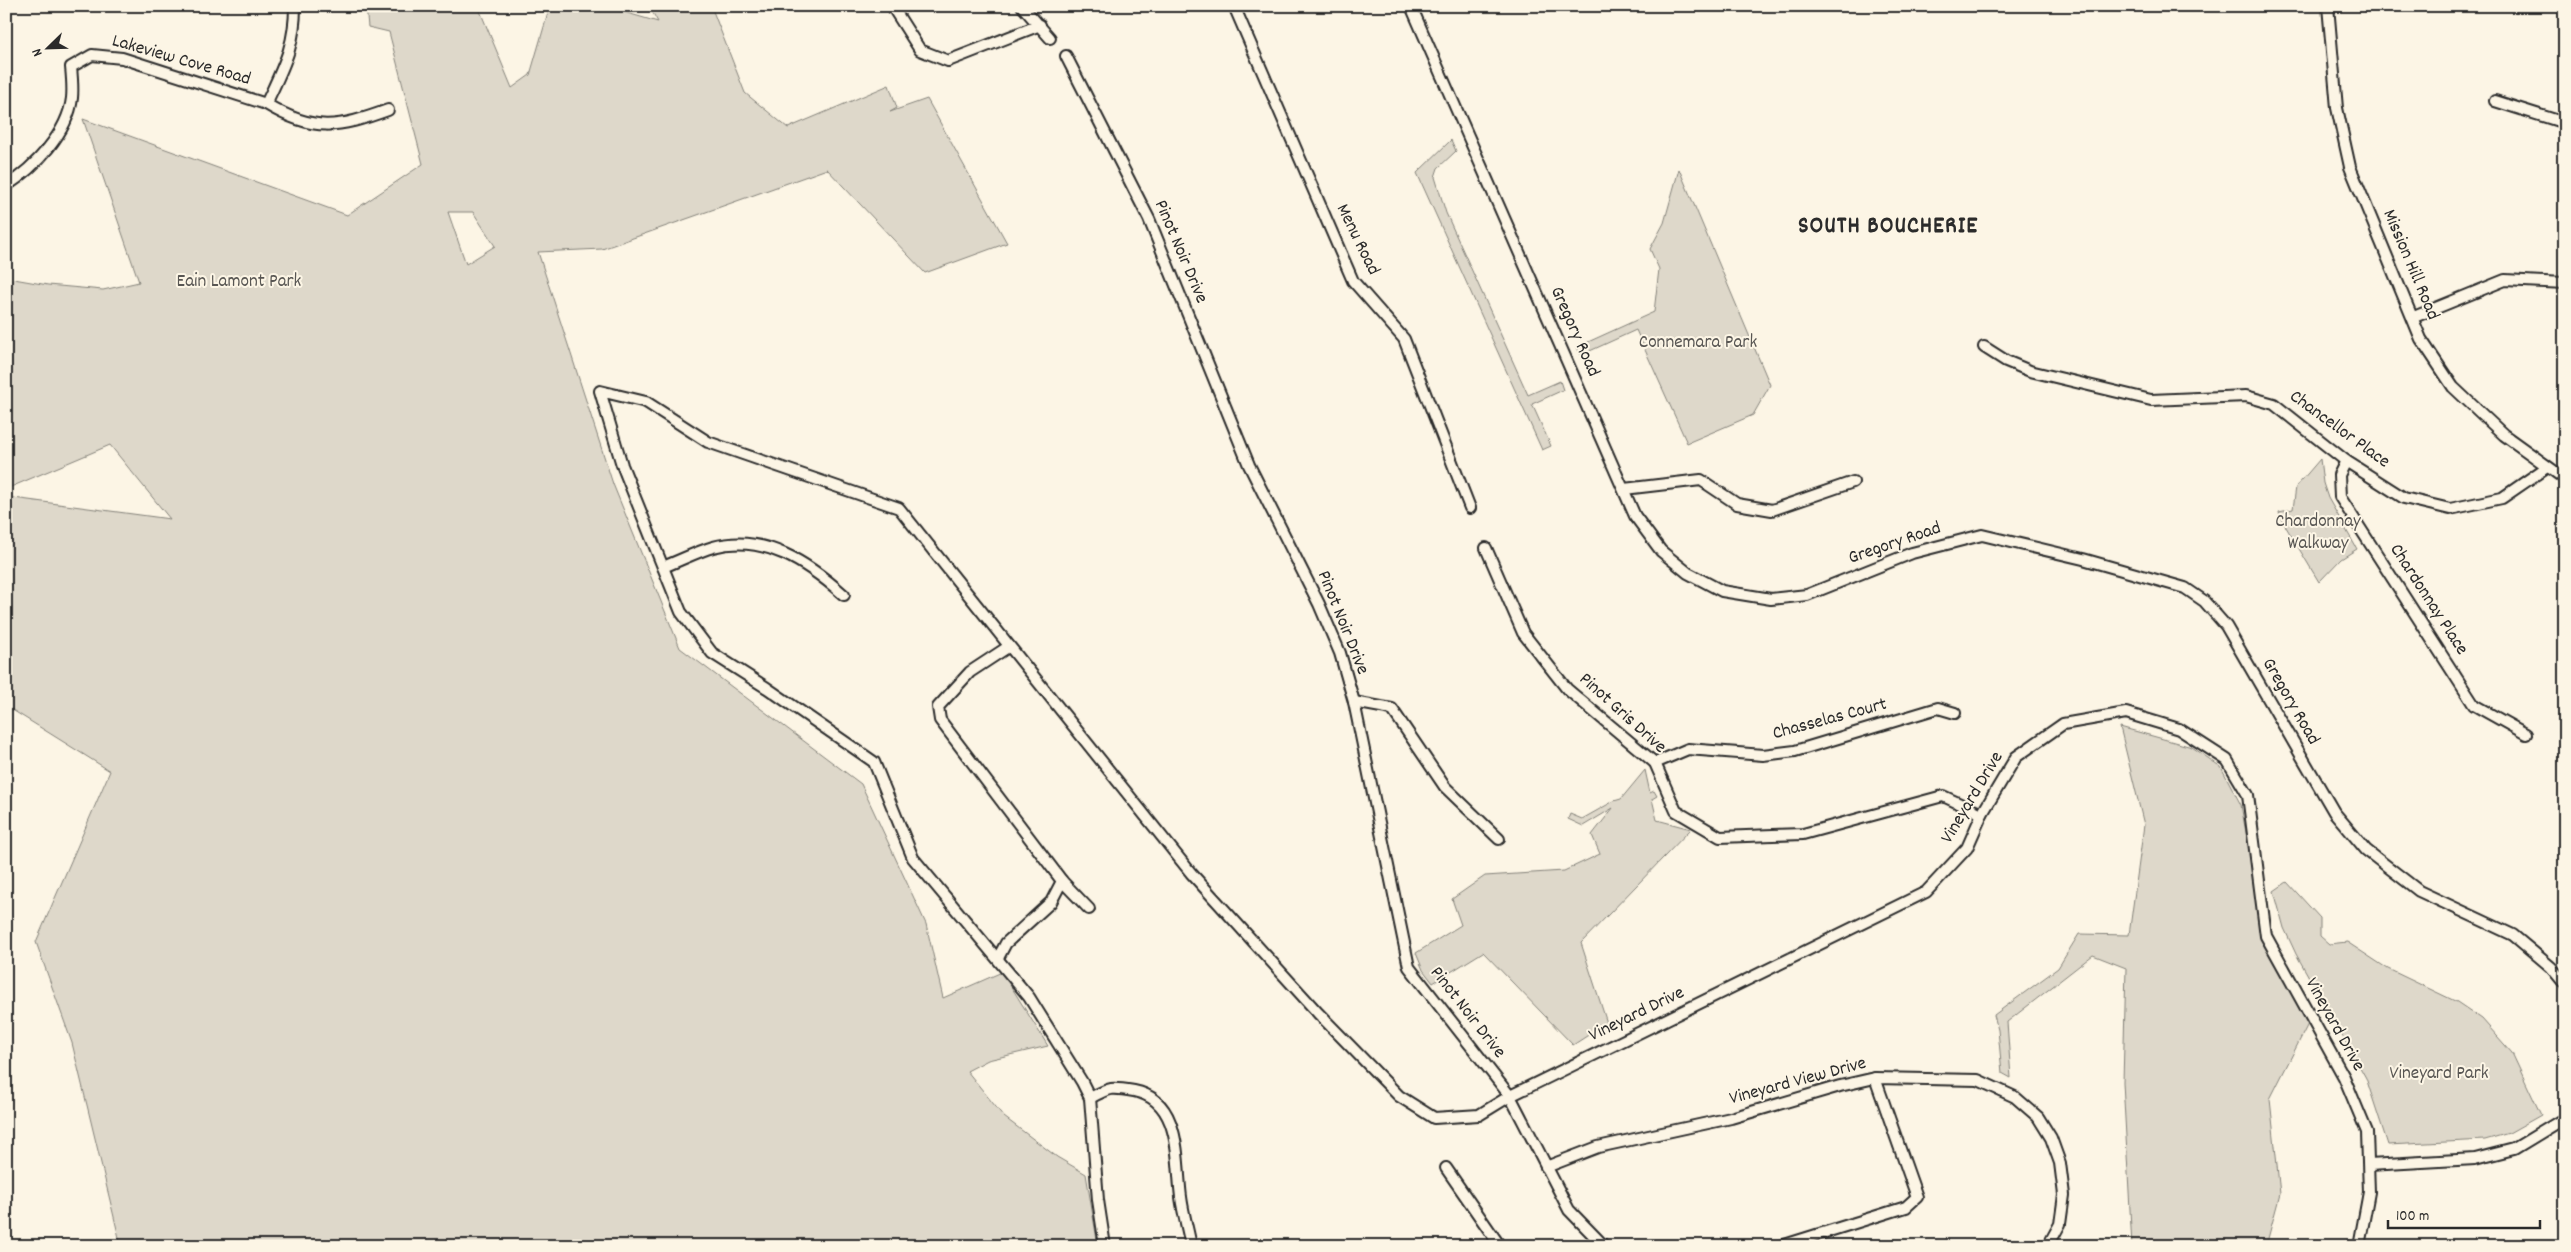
<svg xmlns="http://www.w3.org/2000/svg" width="2571" height="1252" font-family="Dekko,sans-serif">
<rect width="100%" height="100%" fill="#fcf5e5"/>
<filter id="ink" filterUnits="userSpaceOnUse"><feTurbulence type="fractalNoise" baseFrequency=".02" numOctaves="2"/><feDisplacementMap in="SourceGraphic" scale="10" xChannelSelector="R" yChannelSelector="G"/><feConvolveMatrix kernelMatrix="1 2 1 2 8 2 1 2 1" color-interpolation-filters="sRGB"/></filter>
<g filter="url(#ink)">
<!-- green -->
<g fill="#ded8ca" stroke="#84827a" fill-rule="evenodd">
<path d="M366,6H478L512,88L530,75L550,6H603L658,22L649,6H711L745,93L788,128L889,85L897,108L890,112L927,99L1007,243L925,273L827,169L602,249L538,252L613,484L680,648L861,784L926,924L943,998L1002,972L1048,1046L988,1060L967,1071L1004,1117L1057,1157L1086,1174L1098,1246H121L72,1043L36,942L110,771L6,706V497L170,519L110,445L6,489V282L14,279L48,285L103,290L139,282L83,119L347,215L423,164L389,32L368,27ZM448,212H473L495,246L466,264Z"/>
<polygon points="1451,140 1456,151 1438,168 1435,177 1446,213 1528,395 1560,381 1563,390 1532,404 1551,446 1542,450 1417,173"/>
<polygon points="1679,169 1770,385 1753,415 1687,443 1636,330 1581,355 1577,347 1654,312 1659,269 1650,249 1664,223"/>
<polygon points="2320,459 2323,483 2328,498 2357,549 2341,559 2319,582 2280,517 2279,512 2293,509 2296,487"/>
<polygon points="2120,727 2192,747 2221,767 2241,805 2267,949 2308,1024 2270,1099 2280,1194 2266,1246 2132,1246 2123,1082 2126,968 2093,955 2007,1022 2011,1078 2002,1073 1998,1030 1994,1015 2058,968 2079,934 2129,935 2144,825"/>
<polygon points="1645,770 1650,793 1654,791 1657,796 1652,799 1657,820 1691,829 1581,943 1607,1023 1573,1045 1483,952 1433,983 1423,970 1416,953 1461,925 1452,899 1485,876 1564,871 1600,854 1592,835 1613,808 1583,826 1568,819 1570,814 1582,819 1614,801 1621,799"/>
<polygon points="2287,882 2320,918 2320,936 2329,944 2347,942 2388,969 2457,1002 2482,1019 2512,1053 2541,1115 2509,1133 2485,1140 2388,1145 2366,1078 2296,954 2284,928 2274,891"/>
</g>
<g fill="none" stroke-linecap="round" stroke-linejoin="round">
<defs>
<g id="minor">
<polyline points="892,6 920,50 948,61 1040,25"/>
<polyline points="1022,6 1050,38"/>
<polyline points="1234,6 1353,281 1404,339 1470,508"/>
<polyline points="1411,6 1635,516 1661,551 1688,573 1722,591 1771,599 1807,595 1912,553 1982,535 2083,559 2185,588 2204,601 2226,626 2334,812 2366,850 2419,891 2513,935 2551,967 2565,984"/>
<polyline points="2328,6 2337,108 2350,167 2421,339 2453,387 2504,435 2565,479"/>
<polyline points="1066,56 1149,219 1249,465 1319,604 1340,653 1354,702 1409,967 1510,1096 1569,1210 1604,1246"/>
<polyline points="2495,101 2565,123"/>
<path d="M266,104C314,133 338,128 388,110"/>
<path d="M6,186C34,168 68,133 72,98C73,88 72,77 71,67L92,55L122,58L266,104C283,67 295,47 295,6"/>
<polyline points="2414,317 2505,280 2565,283"/>
<polyline points="1984,347 2006,361 2030,371 2151,400 2246,396 2274,404 2346,461 2404,498 2450,509 2502,498 2547,467"/>
<polyline points="2346,461 2339,475 2340,497 2474,705 2526,734"/>
<polyline points="1624,489 1701,480 1737,504 1772,510 1853,482"/>
<polyline points="1486,548 1523,633 1567,689 1655,763 1676,811 1720,837 1803,834 1943,796 1982,814"/>
<path d="M663,567C679,561 696,552 713,547C764,533 808,563 844,595"/>
<polyline points="1008,647 970,672 938,707 940,720 1062,881 1089,909"/>
<polyline points="1354,702 1392,709 1445,787 1499,839"/>
<polyline points="1655,763 1688,749 1763,755 1795,751 1938,708 1955,713"/>
<polyline points="998,958 1006,943 1051,902 1062,881"/>
<path d="M1090,1098C1111,1087 1111,1087 1134,1091C1182,1100 1176,1160 1181,1197C1183,1213 1188,1230 1191,1246"/>
<polyline points="2369,1165 2475,1159 2514,1149 2565,1118"/>
<polyline points="1546,1167 1598,1147 1731,1118 1840,1086 1875,1078 1978,1080 2015,1097 2038,1117 2051,1138 2060,1163 2064,1195 2060,1224 2048,1246"/>
<polyline points="1446,1168 1500,1246"/>
<polyline points="1105,1246 1098,1200 1090,1098 1082,1082 1029,997 913,858 874,762 767,688 712,653 681,612 622,465 600,391 646,402 708,442 899,508 1191,873 1318,1013 1399,1096 1434,1118 1479,1115 1510,1096 1926,892 1967,848 1982,814 2016,757 2063,724 2126,713 2179,729 2227,760 2248,795 2266,936 2344,1077 2367,1132 2369,1192 2359,1246"/>
<polyline points="1781,1246 1906,1207 1917,1197 1875,1078"/>
</g>
</defs>
<!-- minor casing -->
<use href="#minor" stroke="#2b2b2b" stroke-width="14"/>
<!-- minor -->
<use href="#minor" stroke="#fcf5e5" stroke-width="10"/>
</g>
</g>
<g text-anchor="middle" dominant-baseline="central" stroke-width="4" stroke-linejoin="round" paint-order="stroke">
<!-- street labels -->
<g font-size="19" fill="#2b2b2b" stroke="#fcf5e5">
<text transform="translate(181 61) rotate(16)">Lakeview Cove Road</text>
<text transform="translate(1357 240) rotate(64)">Menu Road</text>
<text transform="translate(1180 252) rotate(67)">Pinot Noir Drive</text>
<text transform="translate(2410 265) rotate(67)">Mission Hill Road</text>
<text transform="translate(1574 332) rotate(66)">Gregory Road</text>
<text transform="translate(2339 430) rotate(36)">Chancellor Place</text>
<text transform="translate(1895 544) rotate(-19)">Gregory Road</text>
<text transform="translate(2428 600) rotate(57)">Chardonnay Place</text>
<text transform="translate(1342 623) rotate(68)">Pinot Noir Drive</text>
<text transform="translate(2290 702) rotate(60)">Gregory Road</text>
<text transform="translate(1622 714) rotate(42)">Pinot Gris Drive</text>
<text transform="translate(1830 720) rotate(-15)">Chasselas Court</text>
<text transform="translate(1973 798) rotate(-59)">Vineyard Drive</text>
<text transform="translate(1467 1013) rotate(52)">Pinot Noir Drive</text>
<text transform="translate(1637 1015) rotate(-26)">Vineyard Drive</text>
<text transform="translate(2334 1025) rotate(61)">Vineyard Drive</text>
<text transform="translate(1798 1082) rotate(-15)">Vineyard View Drive</text>
</g>
<!-- park labels -->
<g font-size="19" fill="#585653" stroke="#fcf5e5">
<text x="239" y="282">Eain Lamont Park</text>
<text x="1698" y="343">Connemara Park</text>
<text x="2318" y="522">Chardonnay<tspan x="2318" dy="22">Walkway</tspan></text>
<text x="2439" y="1074">Vineyard Park</text>
</g>
<!-- district labels -->
<g font-size="24" font-weight="bold" letter-spacing="1" fill="#2b2b2b" stroke="#fcf5e5">
<text x="1888" y="227">SOUTH BOUCHERIE</text>
</g>
</g>
<!-- margin -->
<rect width="2571" height="1252" fill="none" stroke="#fcf5e5" stroke-width="25"/>
<rect x="12" y="12" width="2546" height="1227" fill="none" stroke="#2b2b2b" stroke-width="2" filter="url(#ink)"/>
<!-- north arrow -->
<g transform="translate(48 48) rotate(247)" stroke="#fcf5e5" stroke-width="4" paint-order="stroke">
<path d="M0-4L9 19L0 12L-9 19Z" fill="#2b2b2b"/>
<text y="-8" font-size="14" font-weight="bold" text-anchor="middle" fill="#2b2b2b">N</text>
</g>
<!-- scale -->
<path d="M2388 1220v8h152v-8" fill="none" stroke="#2b2b2b" stroke-width="2.5"/>
<text x="2396" y="1220" font-size="15" fill="#2b2b2b" stroke="#fcf5e5" stroke-width="4" paint-order="stroke">100 m</text>
</svg>
